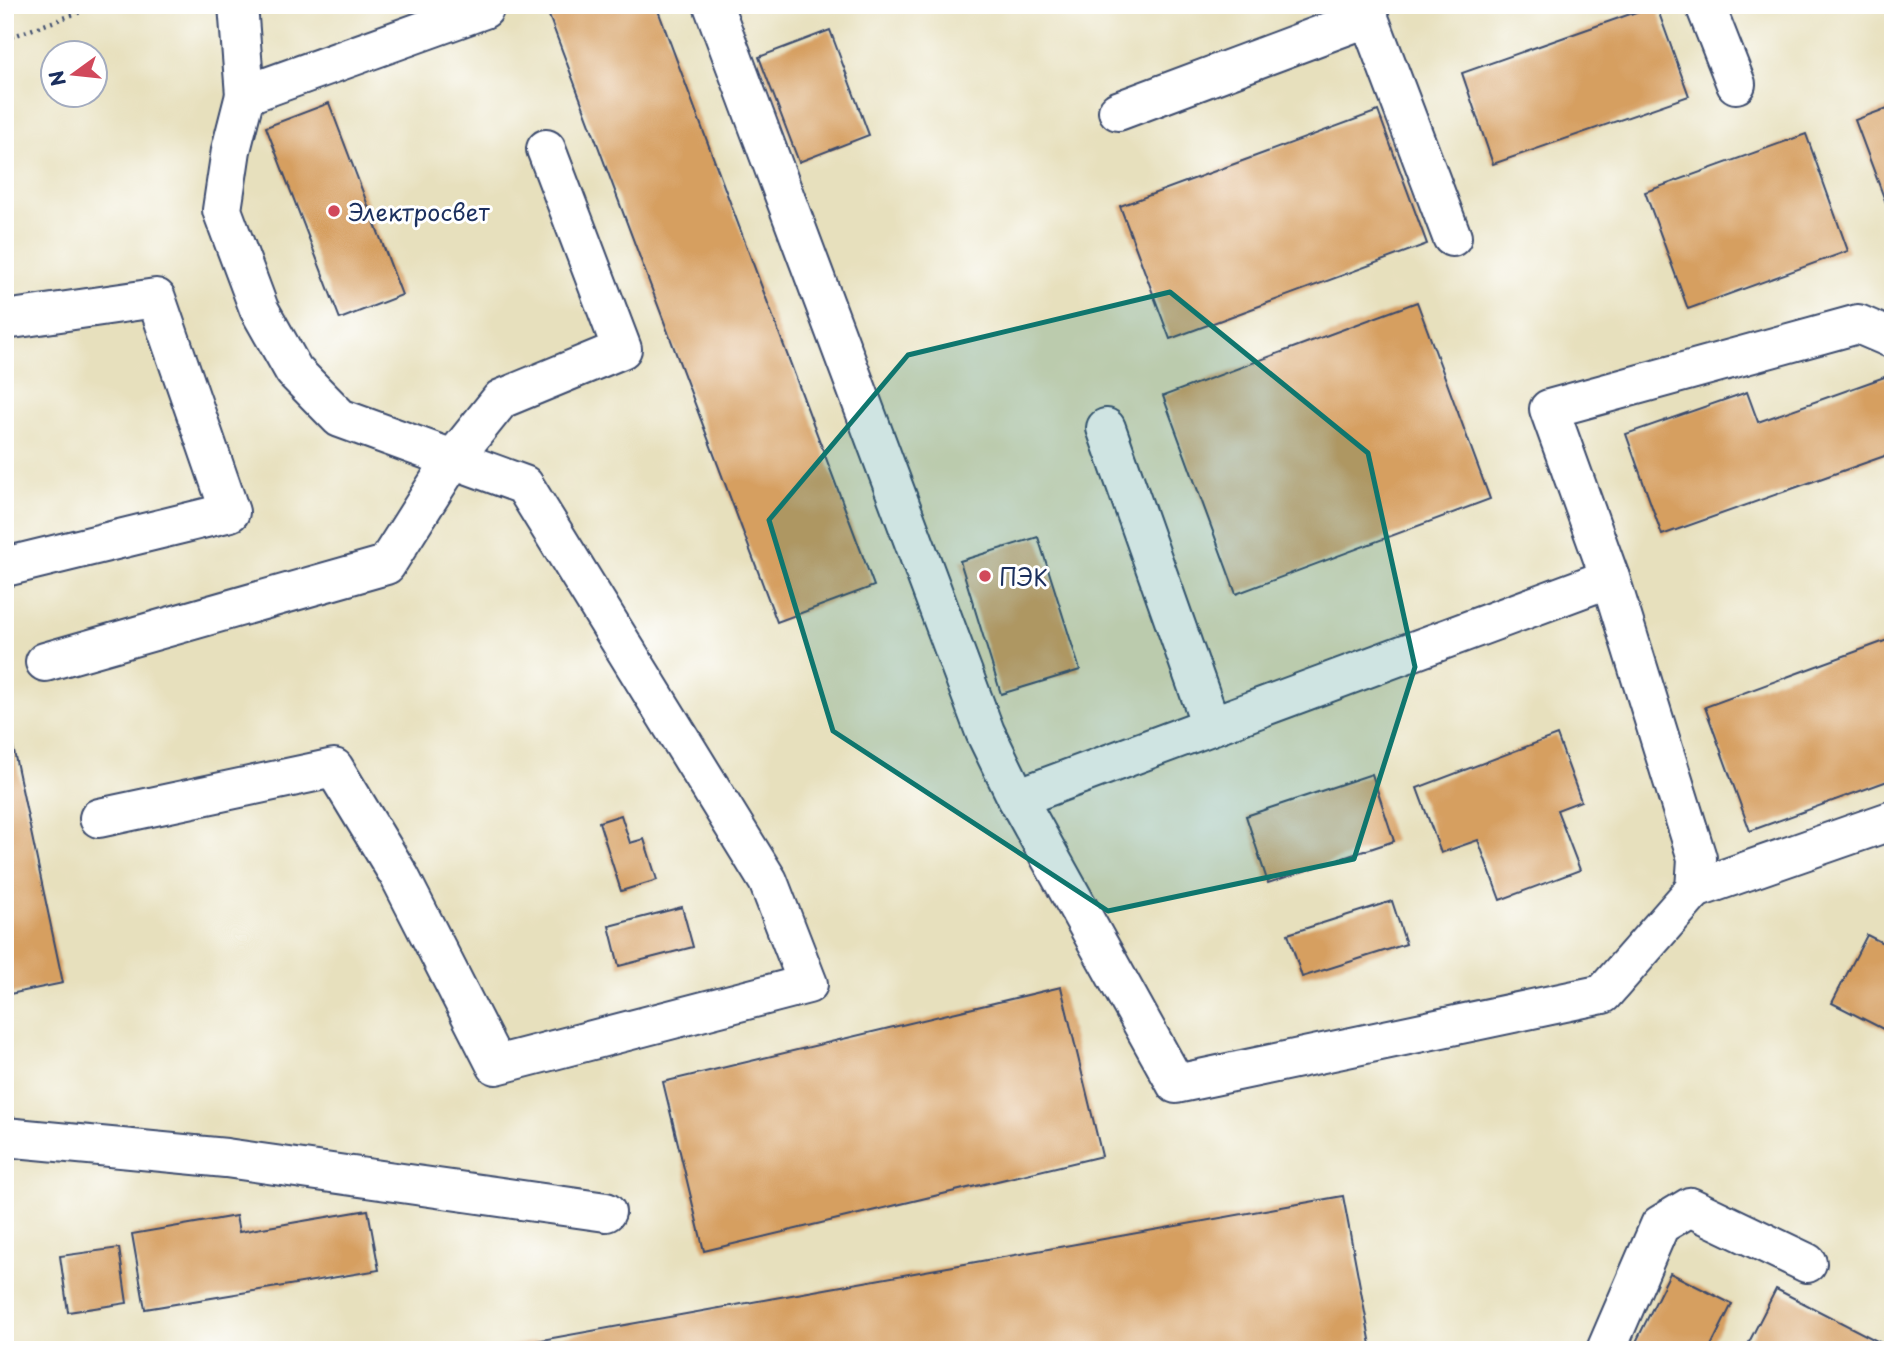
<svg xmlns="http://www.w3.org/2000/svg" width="1898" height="1355" font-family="'Playpen Sans',sans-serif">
<rect width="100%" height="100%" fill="#fff"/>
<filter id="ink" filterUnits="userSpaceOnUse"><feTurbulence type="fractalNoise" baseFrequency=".0143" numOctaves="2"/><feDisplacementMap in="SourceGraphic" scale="14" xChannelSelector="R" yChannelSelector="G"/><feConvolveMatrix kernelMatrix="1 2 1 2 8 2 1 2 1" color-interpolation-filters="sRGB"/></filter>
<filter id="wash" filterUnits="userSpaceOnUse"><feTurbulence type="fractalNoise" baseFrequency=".00686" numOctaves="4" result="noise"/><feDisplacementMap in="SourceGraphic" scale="28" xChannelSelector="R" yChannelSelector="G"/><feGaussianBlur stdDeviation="1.57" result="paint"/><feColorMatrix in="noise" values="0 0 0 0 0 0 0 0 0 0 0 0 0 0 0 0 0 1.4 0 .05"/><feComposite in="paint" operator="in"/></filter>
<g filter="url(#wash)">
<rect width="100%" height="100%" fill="#e7e0bd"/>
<g id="blocks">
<!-- building -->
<g fill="#d69f61">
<polygon points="545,5 656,5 874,586 777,622"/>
<polygon points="1656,5 1689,96 1493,164 1462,73"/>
<polygon points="830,30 869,135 799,162 759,57"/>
<polygon points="329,103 402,295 340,319 266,127"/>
<polygon points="1893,106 1893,219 1892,219 1855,120"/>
<polygon points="1378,111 1427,244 1170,339 1120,206"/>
<polygon points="1806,134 1848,251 1688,309 1645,192"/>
<polygon points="1417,302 1490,499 1236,594 1163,396"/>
<polygon points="1893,374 1893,453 1662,535 1626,434 1747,392 1758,422"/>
<polygon points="1038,537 1080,670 1001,694 960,561"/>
<polygon points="1893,638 1893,779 1750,831 1705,707"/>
<polygon points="5,709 63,983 5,995"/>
<polygon points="1557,735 1581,801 1557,810 1580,870 1500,900 1478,840 1441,853 1417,788"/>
<polygon points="1372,774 1394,841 1268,883 1246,816"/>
<polygon points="621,815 630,843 644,839 657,880 621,891 599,822"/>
<polygon points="1392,901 1406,944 1302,977 1288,934"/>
<polygon points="682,907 693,947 619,966 609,926"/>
<polygon points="1867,935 1893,948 1893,1034 1832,1003"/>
<polygon points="1061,987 1102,1156 704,1251 663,1082"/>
<polygon points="1343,1196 1372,1350 497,1350 497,1348"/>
<polygon points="368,1210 379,1270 145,1309 132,1234 236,1216 239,1232"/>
<polygon points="119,1248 127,1303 68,1312 60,1256"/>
<polygon points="1670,1273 1732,1304 1709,1350 1632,1350"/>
<polygon points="1776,1289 1893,1349 1893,1350 1745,1350"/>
</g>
</g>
</g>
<g filter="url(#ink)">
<use href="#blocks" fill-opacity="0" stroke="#3a4a6c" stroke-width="2"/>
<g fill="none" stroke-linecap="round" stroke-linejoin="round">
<defs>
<g id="minor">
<polyline points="238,5 245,95 484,9"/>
<polyline points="713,5 985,732 1017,798 1610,578"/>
<polyline points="1364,5 1452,237"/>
<polyline points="1705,5 1736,84"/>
<polyline points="1118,111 1369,17"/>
<polyline points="5,320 156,298 230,512 5,567"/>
<polyline points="1106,428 1211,725"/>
<polyline points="45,662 386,565 453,459 501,399 622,349 546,149"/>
<polyline points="1017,798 1176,1084 1603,994 1695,889 1697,858 1610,578 1549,409 1858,324 1893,339"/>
<polyline points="99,818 334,768 400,877 496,1065 808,984 768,881 524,485 340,418 294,371 259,309 222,210 231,150 245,95"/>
<polyline points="1695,889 1893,820"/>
<polyline points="5,1137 226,1158 606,1212"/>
<polyline points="1606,1350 1660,1225 1690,1207 1807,1263"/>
</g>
</defs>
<!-- minor casing -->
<use href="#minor" stroke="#3a4a6c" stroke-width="42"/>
<!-- path -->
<polyline stroke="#3a4a6c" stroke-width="4.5" stroke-dasharray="2 5" stroke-linecap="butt" points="5,39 100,5"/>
<!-- minor -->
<use href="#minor" stroke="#fff" stroke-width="38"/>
</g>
</g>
<!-- marked area -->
<path fill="#0f766e" fill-opacity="0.2" stroke="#0f766e" stroke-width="5" stroke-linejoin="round" d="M1170,292L1368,453L1415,667L1354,859L1108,911L833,731L769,520L908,355Z"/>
<!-- markers -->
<g fill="#d1495b" stroke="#fff" stroke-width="2.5">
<circle cx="334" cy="211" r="7"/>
<circle cx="985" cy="576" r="7"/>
</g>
<g text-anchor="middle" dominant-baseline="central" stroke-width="6" stroke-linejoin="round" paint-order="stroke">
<!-- poi labels -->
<g font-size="23" fill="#1b2f5e" stroke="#fff" text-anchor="start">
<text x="348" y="211">Электросвет</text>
<text x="999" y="576">ПЭК</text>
</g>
</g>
<!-- margin -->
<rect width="1898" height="1355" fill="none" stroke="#fff" stroke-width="28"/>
<!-- north arrow -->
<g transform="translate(74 74) rotate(255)"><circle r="33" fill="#ffffff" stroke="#a4acbf" stroke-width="2"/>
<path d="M0-5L12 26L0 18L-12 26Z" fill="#d1495b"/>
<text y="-10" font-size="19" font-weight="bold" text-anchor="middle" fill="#1b2f5e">N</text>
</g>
</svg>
